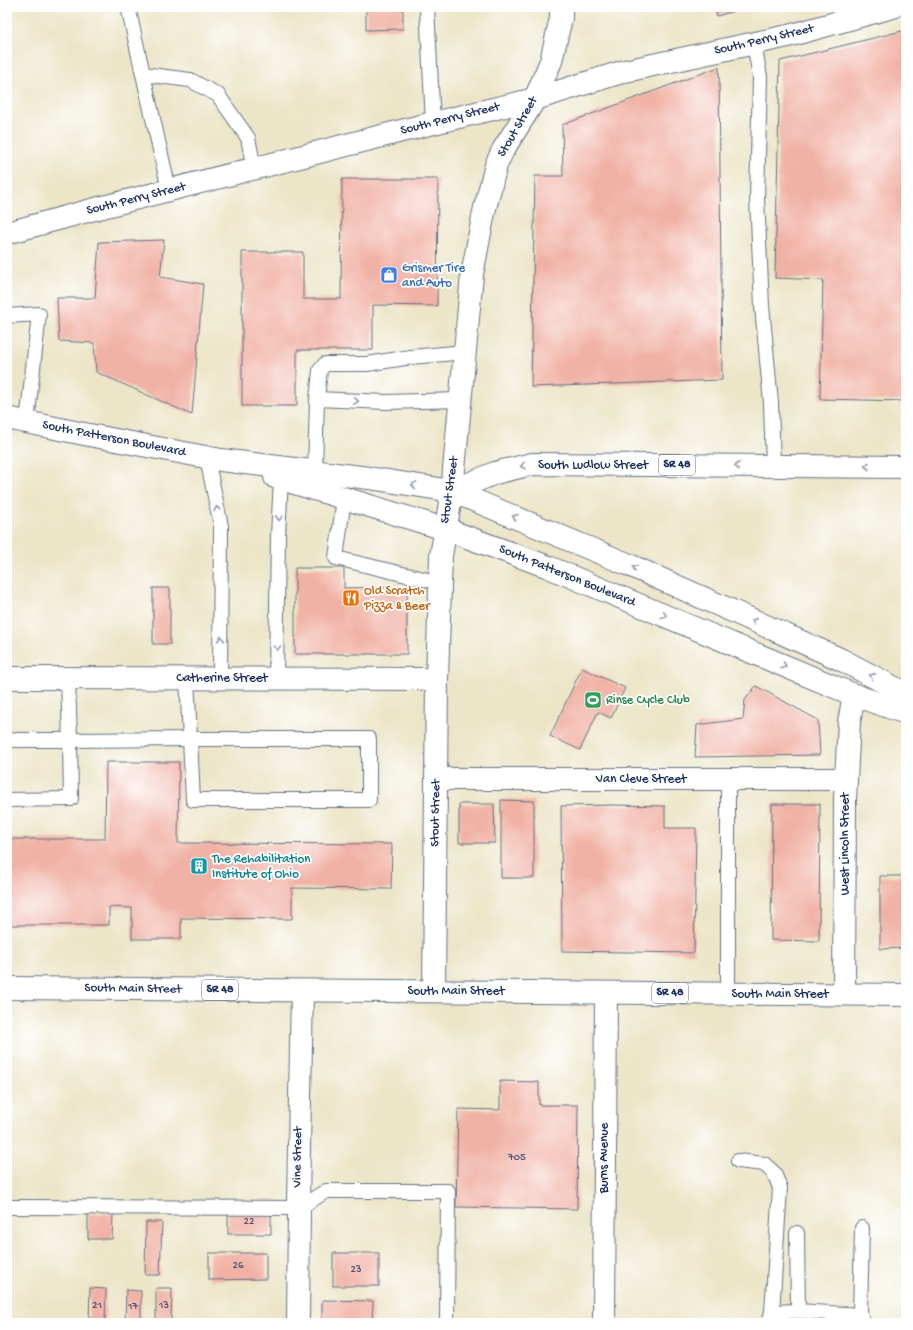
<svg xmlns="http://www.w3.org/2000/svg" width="913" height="1330" font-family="'Gochi Hand',sans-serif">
<rect width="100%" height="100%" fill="#fff"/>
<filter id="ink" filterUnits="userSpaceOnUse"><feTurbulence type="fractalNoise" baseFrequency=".025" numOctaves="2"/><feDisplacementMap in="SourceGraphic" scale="8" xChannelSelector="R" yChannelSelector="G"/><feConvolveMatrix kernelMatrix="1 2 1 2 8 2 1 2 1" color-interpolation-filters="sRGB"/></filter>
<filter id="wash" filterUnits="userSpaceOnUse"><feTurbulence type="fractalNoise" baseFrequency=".012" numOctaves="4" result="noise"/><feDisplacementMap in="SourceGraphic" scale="16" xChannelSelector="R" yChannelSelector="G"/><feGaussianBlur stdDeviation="0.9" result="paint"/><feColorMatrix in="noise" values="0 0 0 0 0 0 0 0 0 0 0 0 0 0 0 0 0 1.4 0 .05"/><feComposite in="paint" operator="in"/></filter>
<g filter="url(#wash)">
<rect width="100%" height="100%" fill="#ece5c7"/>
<g id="blocks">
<!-- building -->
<g fill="#f1b2a6">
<polygon points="366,7 403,7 403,29 366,30"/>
<polygon points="715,7 748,7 717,16"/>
<polygon points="906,30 906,401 820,399 823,280 775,278 780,61"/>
<polygon points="719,67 722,380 531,387 535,176 563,176 562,125"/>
<polygon points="342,179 438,179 437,306 373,305 373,350 297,350 297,406 242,406 242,252 303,252 303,299 341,299"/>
<polygon points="164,240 160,277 203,284 192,415 96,372 94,343 59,341 57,298 95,298 99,242"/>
<polygon points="7,563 8,563 10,626 7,626"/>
<polygon points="295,568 344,568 344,588 407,587 407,654 295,654"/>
<rect x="153" y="588" width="17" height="56"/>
<polygon points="582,668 625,688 611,718 598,712 580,750 550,736"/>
<polygon points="756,686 818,720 820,755 695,757 697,725 743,719 745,700"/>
<polygon points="106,762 179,762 178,843 392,844 391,889 292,888 292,919 181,918 181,939 132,939 132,908 109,907 109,925 7,925 7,839 105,839"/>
<polygon points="501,800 534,801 534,878 501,878"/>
<polygon points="459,804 494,804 495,843 459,843"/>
<polygon points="772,804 820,804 819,941 771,940"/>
<polygon points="614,805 665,806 665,828 696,828 694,953 562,951 561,806"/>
<polygon points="880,876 906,876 906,948 880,949"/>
<polygon points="500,1081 539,1082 539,1105 578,1105 577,1209 456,1207 458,1109 500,1110"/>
<rect x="228" y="1210" width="43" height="24"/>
<polygon points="88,1214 113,1214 112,1239 88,1239"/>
<polygon points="146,1222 162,1222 160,1275 145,1275"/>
<polygon points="209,1253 266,1253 266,1279 209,1280"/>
<rect x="333" y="1253" width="46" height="33"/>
<polygon points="90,1288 106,1289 105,1323 89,1323"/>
<polygon points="156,1288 172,1288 171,1323 156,1323"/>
<polygon points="126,1290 141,1291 141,1323 125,1323"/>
<polygon points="322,1300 373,1301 372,1323 322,1323"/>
</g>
</g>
</g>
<g filter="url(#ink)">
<use href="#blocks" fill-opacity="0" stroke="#646f83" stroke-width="1"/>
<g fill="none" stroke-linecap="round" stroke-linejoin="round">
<defs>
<g id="service">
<polyline points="128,7 169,190"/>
<polyline points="427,7 433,123"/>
<polyline points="754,43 760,77 757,198 762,306 771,403 773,466"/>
<polyline points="143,74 190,80 218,95 248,138 254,168"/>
<polyline points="7,316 39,314 27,422"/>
<polyline points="317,399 386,402 460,400"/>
<polyline points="207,458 221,526 220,678"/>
<polyline points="315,471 317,399 320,370 325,364 367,364 411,357 465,352"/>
<polyline points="344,498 336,558 440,583"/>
<polyline points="276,678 278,536 281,479"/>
<polyline points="68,679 70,740 190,739 187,678"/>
<polygon points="190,739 369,739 369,800 193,800"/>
<polyline points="7,740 70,740 71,799 7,800"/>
<polyline points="728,779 728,993"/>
<polyline points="738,1161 764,1164 774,1173 780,1188 772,1312 769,1323"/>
<polyline points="7,1207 299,1208 326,1191 448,1191 447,1323"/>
<polyline points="797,1233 798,1311"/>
<polyline points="772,1312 798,1311 860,1315 864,1323"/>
<polyline points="860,1315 862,1228"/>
</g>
<g id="minor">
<polyline points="7,678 437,679"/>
<polyline points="436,779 846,779"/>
<polyline points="844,994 845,799 849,722 854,695"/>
<polyline points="298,1323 299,1208 298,1202 302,991"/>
<polyline points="604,1323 606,993"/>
</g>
<g id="tertiary">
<polyline points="7,233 91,210 425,125 535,99 625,71 788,36 893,7"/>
<polyline points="452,491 472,275 484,212 496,165 503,150 535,99 551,61 561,18 561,7"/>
</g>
<g id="primary">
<polyline points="7,418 84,434 221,460 369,478 452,491 627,564 842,660 906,694"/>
<polyline points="275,477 445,529 546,566 854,695 906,713"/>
<polyline points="452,491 495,473 532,464 906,467"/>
<path d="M7,988C307,991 606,992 906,995"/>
<polyline points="434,991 437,679 441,556 452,491"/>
</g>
</defs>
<!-- service casing -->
<use href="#service" stroke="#646f83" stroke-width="16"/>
<!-- minor casing -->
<use href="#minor" stroke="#646f83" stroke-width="24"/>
<!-- tertiary casing -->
<use href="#tertiary" stroke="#646f83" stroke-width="24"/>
<!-- primary casing -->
<use href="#primary" stroke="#646f83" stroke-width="24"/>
<!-- service -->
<use href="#service" stroke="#fff" stroke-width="14"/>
<!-- minor -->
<use href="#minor" stroke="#fff" stroke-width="22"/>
<!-- tertiary -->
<use href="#tertiary" stroke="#fff" stroke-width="22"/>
<!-- primary -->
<use href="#primary" stroke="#fff" stroke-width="22"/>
</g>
<!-- one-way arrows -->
<defs><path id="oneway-chevron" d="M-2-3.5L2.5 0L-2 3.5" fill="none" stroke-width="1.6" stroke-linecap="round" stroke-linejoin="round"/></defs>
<g stroke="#8d97ae">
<use href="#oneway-chevron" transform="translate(356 401) rotate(2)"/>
<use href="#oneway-chevron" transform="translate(523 466) rotate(166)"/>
<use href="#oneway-chevron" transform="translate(737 466) rotate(-179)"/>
<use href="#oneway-chevron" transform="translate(867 466) rotate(-180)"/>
<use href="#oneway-chevron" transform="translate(414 485) rotate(-171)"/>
<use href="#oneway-chevron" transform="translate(217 509) rotate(-101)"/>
<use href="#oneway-chevron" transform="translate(515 517) rotate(-157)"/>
<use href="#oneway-chevron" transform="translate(279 518) rotate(93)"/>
<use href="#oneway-chevron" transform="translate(635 568) rotate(-156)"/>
<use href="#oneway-chevron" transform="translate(664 615) rotate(23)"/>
<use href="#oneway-chevron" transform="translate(754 621) rotate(-156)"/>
<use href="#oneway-chevron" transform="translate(221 639) rotate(-90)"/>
<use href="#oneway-chevron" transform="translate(277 648) rotate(91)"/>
<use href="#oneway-chevron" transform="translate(784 666) rotate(23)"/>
<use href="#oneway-chevron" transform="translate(872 676) rotate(-152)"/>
</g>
</g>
<!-- icons -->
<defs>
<symbol id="shop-square" viewBox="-11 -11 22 22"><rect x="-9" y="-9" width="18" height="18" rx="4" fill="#3f7fe0" stroke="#fff"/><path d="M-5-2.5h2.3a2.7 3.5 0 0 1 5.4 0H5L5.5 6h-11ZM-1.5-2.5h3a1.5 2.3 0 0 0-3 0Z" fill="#fff"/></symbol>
<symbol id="restaurant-square" viewBox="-11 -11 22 22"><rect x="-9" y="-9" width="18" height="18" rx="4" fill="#e8710a" stroke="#fff"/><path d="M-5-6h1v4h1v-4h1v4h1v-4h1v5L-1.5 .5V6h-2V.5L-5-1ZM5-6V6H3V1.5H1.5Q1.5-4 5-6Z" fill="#fff"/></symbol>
<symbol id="stadium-square" viewBox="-11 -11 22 22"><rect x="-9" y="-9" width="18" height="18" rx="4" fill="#2e9e5b" stroke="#fff"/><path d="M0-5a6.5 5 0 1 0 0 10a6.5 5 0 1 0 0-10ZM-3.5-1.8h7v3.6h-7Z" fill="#fff"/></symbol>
<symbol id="building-square" viewBox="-11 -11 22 22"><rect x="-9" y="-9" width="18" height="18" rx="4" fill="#0f9aa8" stroke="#fff"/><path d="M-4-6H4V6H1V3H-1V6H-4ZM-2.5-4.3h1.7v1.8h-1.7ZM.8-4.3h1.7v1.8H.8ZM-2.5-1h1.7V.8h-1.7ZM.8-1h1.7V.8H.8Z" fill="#fff"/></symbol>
</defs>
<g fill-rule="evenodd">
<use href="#shop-square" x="379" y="265" width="20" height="20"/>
<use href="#restaurant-square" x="341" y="588" width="20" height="20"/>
<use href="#stadium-square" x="583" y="690" width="20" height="20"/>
<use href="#building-square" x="189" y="856" width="20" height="20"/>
</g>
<g text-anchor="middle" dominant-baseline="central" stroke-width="3.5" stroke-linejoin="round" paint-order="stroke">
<!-- number labels -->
<g font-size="11" fill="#505070">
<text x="517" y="1158">705</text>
<text x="249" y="1222">22</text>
<text x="238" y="1266">26</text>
<text x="356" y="1270">23</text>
<text x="97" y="1306">21</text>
<text x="164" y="1306">13</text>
<text x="133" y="1307">17</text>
</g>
<!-- shield labels -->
<g fill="#fff" stroke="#5f6d8e" stroke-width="1">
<rect x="659" y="455" width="36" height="20" rx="3"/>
<rect x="202" y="980" width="36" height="20" rx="3"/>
<rect x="652" y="983" width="36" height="20" rx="3"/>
</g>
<g font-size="12" font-weight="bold" fill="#1b2f5e">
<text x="677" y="465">SR 48</text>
<text x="220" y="990">SR 48</text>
<text x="670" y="993">SR 48</text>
</g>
<!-- street labels -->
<g font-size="13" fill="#1b2f5e" stroke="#fff">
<text transform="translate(764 40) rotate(-13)">South Perry Street</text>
<text transform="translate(450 119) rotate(-14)">South Perry Street</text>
<text transform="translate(518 127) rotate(-60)">Stout Street</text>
<text transform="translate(136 199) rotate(-14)">South Perry Street</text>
<text transform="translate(114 439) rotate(11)">South Patterson Boulevard</text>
<text x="593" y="465">South Ludlow Street</text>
<text transform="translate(450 490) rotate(-82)">Stout Street</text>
<text transform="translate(567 576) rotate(22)">South Patterson Boulevard</text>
<text x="222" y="678">Catherine Street</text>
<text x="641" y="779">Van Cleve Street</text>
<text transform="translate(436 813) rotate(-89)">Stout Street</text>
<text transform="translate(845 844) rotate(-90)">West Lincoln Street</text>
<text transform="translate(133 989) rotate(1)">South Main Street</text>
<text x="456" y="991">South Main Street</text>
<text x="780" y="994">South Main Street</text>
<text transform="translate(298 1157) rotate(-89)">Vine Street</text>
<text transform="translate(604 1158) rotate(-90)">Burns Avenue</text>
</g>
<!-- shop labels -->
<g font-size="13" fill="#366cbe" stroke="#fff" text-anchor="start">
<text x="402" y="268">Grismer Tire<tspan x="402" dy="15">and Auto</tspan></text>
</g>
<!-- food labels -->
<g font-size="13" fill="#c56008" stroke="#fff" text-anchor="start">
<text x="364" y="591">Old Scratch<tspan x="364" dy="15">Pizza &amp; Beer</tspan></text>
</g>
<!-- leisure labels -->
<g font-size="13" fill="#27864d" stroke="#fff" text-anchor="start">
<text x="606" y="700">Rinse Cycle Club</text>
</g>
<!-- culture labels -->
<g font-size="13" fill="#0d838f" stroke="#fff" text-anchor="start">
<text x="212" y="859">The Rehabilitation<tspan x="212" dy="15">Institute of Ohio</tspan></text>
</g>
</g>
<!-- margin -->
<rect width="913" height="1330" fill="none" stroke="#fff" stroke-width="24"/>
</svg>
